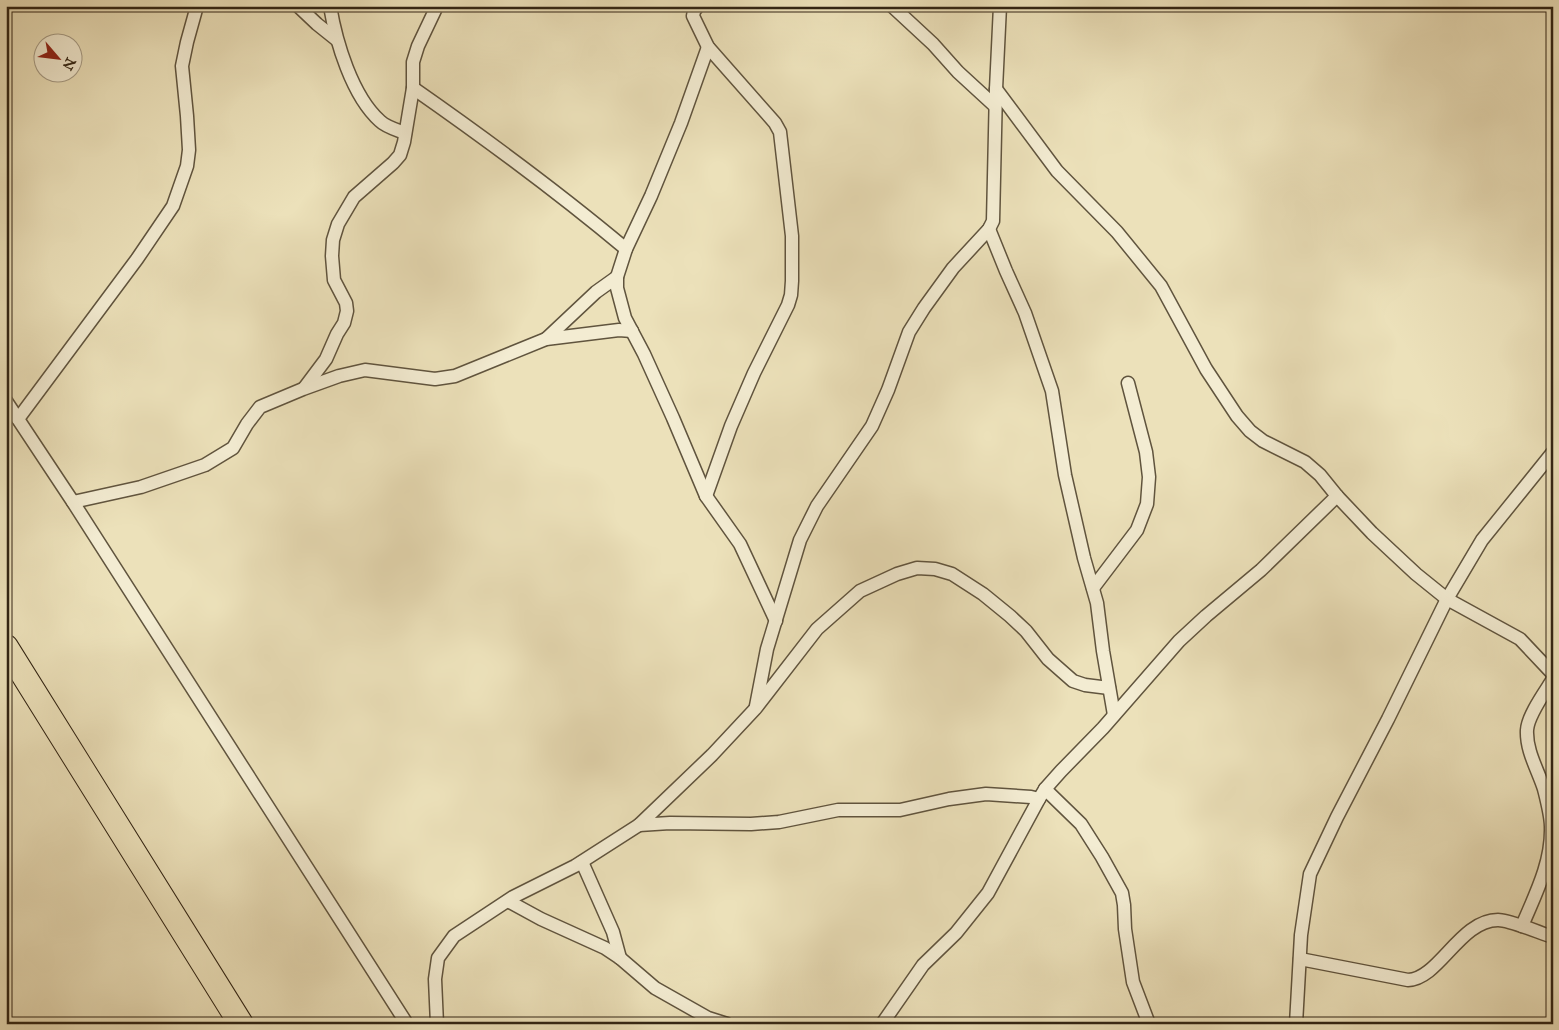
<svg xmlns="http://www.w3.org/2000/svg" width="1559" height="1030" font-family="'IM FELL Great Primer',serif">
<rect width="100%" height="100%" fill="#ece1ba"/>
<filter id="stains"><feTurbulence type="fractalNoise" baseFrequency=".004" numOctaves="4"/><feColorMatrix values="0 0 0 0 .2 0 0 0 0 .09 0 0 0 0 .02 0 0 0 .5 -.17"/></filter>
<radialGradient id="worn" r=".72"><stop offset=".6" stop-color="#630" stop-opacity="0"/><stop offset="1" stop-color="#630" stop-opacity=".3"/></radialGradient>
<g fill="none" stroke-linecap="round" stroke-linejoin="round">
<defs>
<g id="street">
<polyline points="298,6 317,24 337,40"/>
<path d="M330,6C336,42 352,96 380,121C386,127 397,130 405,133"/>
<polyline points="698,6 694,11 693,16 708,47 775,123 780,132 792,236 792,281 791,295 788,305 754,373 731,426 706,496"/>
<polyline points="892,6 933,44 958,72 995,106"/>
<polyline points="708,47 681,123 651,196 626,249 617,277 617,288 625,318 644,354 673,418 706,496 740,544 776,621"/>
<path d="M413,88C486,139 558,192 626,249"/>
<polyline points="996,89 1057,171 1117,232 1161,286 1206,369 1237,416 1250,431 1263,441 1305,462 1320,475 1337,496 1372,533 1416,574 1447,599 1520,639 1553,674"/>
<polyline points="989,229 1006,271 1025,313 1052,391 1065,475 1084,558 1097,603 1103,651 1114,715"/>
<polyline points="546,339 596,292 617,277"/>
<polyline points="305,387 326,359 337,334 344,323 347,311 346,303 334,280 332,256 333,240 338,224 354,197 393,163 400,155 404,142 413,88 413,62 418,46 437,6"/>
<polyline points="6,401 73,502 407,1024"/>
<polyline points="18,419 137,259 173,206 187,166 189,150 187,116 182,66 187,42 197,6"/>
<polyline points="73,502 141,487 205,465 233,448 247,424 260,407 303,389 339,376 365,370 435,379 455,376 546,339 619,330 632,331"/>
<polyline points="1093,588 1137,530 1147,504 1149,477 1146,452 1128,383"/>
<polyline points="756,706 767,649 800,540 817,506 872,426 888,390 909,332 924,308 953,268 989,229 993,221 996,89 1000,6"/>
<polyline points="1045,789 1081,824 1102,857 1122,893 1124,905 1125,929 1133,982 1149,1024"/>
<polyline points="639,825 670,823 751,824 779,822 838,810 900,810 949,799 986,794 1031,797 1039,799"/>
<polyline points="582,862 613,932 620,958"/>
<polyline points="508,901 541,919 605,948 620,958 655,988 708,1018 727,1024"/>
<path d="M1522,926C1535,895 1552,863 1551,827C1551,816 1547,801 1544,789C1538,770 1526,751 1527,730C1528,715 1545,692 1553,679"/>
<path d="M1300,959L1408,980C1439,979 1460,920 1498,920C1510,920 1540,933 1553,937"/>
<polyline points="437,1024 435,979 438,958 454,936 513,897 575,866 639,825 712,755 755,709 817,629 860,591 897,574 917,568 935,569 952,574 983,594 1010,616 1026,631 1048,659 1073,681 1085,685 1109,688"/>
<polyline points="882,1024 923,965 956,933 988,893 1039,799 1045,789 1061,771 1103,728 1179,641 1206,616 1261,570 1337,496"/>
<polyline points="1296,1024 1301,935 1310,874 1337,817 1388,719 1447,599 1482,540 1553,452"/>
</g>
<polyline id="highway" points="6,647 241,1024"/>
</defs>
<!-- street casing -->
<use href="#street" stroke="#60543e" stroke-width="15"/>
<!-- highway casing -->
<use href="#highway" stroke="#322514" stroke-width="26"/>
<!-- street -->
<use href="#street" stroke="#f3ecd2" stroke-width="12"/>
<!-- highway -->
<use href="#highway" stroke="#ece1ba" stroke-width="24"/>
</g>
<!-- margin -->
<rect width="1559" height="1030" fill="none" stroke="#ece1ba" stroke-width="25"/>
<rect x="8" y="8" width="1544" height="1015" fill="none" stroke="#322514" stroke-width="2.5"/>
<rect x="12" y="12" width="1534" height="1005" fill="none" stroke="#322514"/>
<!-- north arrow -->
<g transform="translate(58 58) rotate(118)"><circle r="24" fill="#f3ecd2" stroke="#a69c86"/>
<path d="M0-4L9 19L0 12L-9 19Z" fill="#8f2418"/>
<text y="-8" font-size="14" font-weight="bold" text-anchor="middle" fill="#322514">N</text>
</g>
<rect width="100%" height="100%" filter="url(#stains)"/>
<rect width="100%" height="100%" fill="url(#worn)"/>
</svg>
